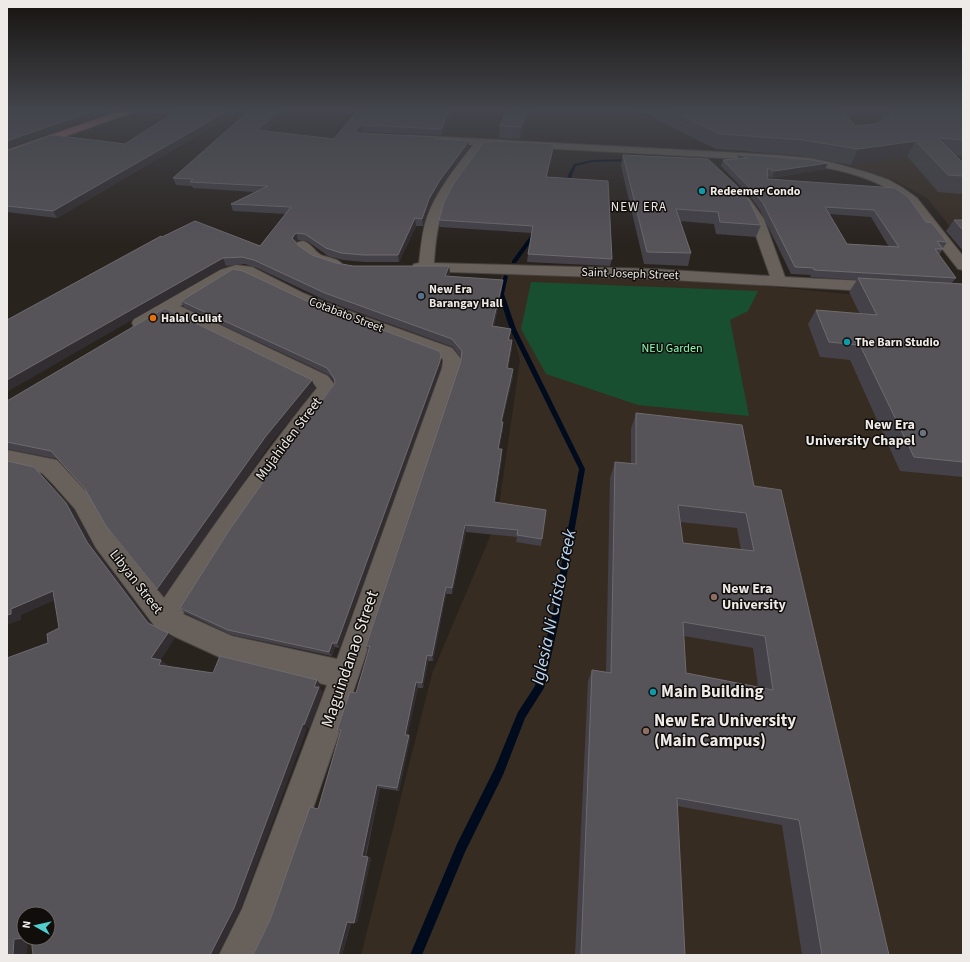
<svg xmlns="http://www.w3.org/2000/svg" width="970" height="962" font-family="'Source Sans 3',sans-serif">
<rect width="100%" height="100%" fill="#29231e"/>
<!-- built -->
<g fill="#372c22">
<polygon points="963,140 963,243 927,198 894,180 829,159 747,152 816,145"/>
<polygon points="503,272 754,285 911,300 963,384 963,955 361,955 432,674 497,520 520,360 513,334 496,294"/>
</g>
<!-- green -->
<polygon fill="#184f31" points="531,282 758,291 748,311 730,320 749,416 638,405 546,374 521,329"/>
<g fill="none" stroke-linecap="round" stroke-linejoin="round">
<!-- stream -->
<g fill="#000c1d" fill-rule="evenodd">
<polygon points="631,159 632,161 592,162 576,166 572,175 570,187 568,188 566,187 568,175 574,164 592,160"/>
<polygon points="534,231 538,232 516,263 512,263 512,261"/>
<polygon points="504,275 508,276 504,294 516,329 585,469 559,621 544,688 525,718 503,775 465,852 422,955 410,955 457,844 495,768 518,712 535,686 551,621 579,469 510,329 498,294"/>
</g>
<defs>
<g id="minor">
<path d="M407,135L776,155L809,158L834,163L869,173L889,180L903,188L917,198L963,256V270L958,269C946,254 934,238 923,223C918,216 914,209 908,203C875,173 819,165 776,161L484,145C467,167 449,190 441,217C436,232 435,248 434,263L654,269L770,276L750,219L739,201L741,198H749L764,219L785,277L884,282L889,284L892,287L889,290L884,292L654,279L419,271L414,270L412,267L414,264L419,263C421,247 422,232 427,217C437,190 456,167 473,145L403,140L402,138Z"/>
<path d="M303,241C311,243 314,251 321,255C328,258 338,258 342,264L340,267C323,271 305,258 296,245L298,242Z"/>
<path d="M236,265L252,267L303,293L327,303L452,348L461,359L460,368L359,675L275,919L258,955H219L242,909L327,685L230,662L156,628L96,548L75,509L52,483L42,473L7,466V450L57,460L91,497L112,534L164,598C213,526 262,456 317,388L314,384L168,313C158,320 147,330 134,327L132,323L134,319L220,270ZM236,274H244L291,299L315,309L440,356L443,360L442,368L337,659L232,636L183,614L231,537L285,457L335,389V385L328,376L180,306Z"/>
</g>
<polygon id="major" points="123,110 136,110 134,112 7,157 7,150"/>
</defs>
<!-- minor casing -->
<use href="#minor" stroke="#47413e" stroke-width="2"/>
<!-- major casing -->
<use href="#major" stroke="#47413e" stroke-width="2"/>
<!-- minor -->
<use href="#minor" fill="#68615b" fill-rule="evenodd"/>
<!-- major -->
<use href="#major" fill="#b26871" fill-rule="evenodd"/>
</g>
<!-- wall -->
<g fill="#444148" fill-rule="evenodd">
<polygon points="136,110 241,110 57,218 7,212 7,151 125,144 172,114 137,112"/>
<polygon points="247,110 288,110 265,131 334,139 358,110 453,110 441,135 363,132 360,133 469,141 469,147 440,187 430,206 423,226 416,226 399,262 365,262 343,260 328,256 307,241 298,240 296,243 299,246 312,255 336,263 353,266 449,266 450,274 448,277 502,288 494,326 511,329 510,336 509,340 512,348 508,368 513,377 502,422 503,422 503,429 499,449 502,449 502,457 495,502 542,539 541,546 516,542 517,537 466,532 452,594 446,594 433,661 428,661 423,688 418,688 407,735 409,735 410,739 399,791 380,788 366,857 371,858 357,923 351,923 342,955 253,955 270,920 318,809 340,733 337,730 356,693 368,651 366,646 461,361 461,358 453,347 327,301 257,268 245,264 226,266 162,237 260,246 286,214 233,211 231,204 255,192 193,188 192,186 176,185 173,178 249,112"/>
<polygon points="507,110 538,110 530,110 520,139 499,138 500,126"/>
<polygon points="636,110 843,110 855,126 876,124 880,121 886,110 963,110 963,156 955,155 963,163 963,194 938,192 907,156 851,165 797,155 716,149 657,120 648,113 640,113"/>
<polygon points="554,144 553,150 547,177 612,259 610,266 527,262 528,254 532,233 440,227 439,220"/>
<path d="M739,154L825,169L772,178L768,176V179L926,222L947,242L943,248V249L939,255L956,278L952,283L963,284V477L900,471L850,360L820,357L808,324L816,310L860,314L849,292L857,280L811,277L810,275L791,274L760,210L749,195L721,166L723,160L737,159ZM829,214L871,217L889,247L847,244Z"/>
<polygon points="623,155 761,225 756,237 716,234 714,224 680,221 691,253 688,266 644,264 621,166"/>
<polygon points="954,220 963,220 963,251 946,231"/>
<polygon points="181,301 313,304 441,360 441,368 339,648 335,647 332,656 232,635 185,613 180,608 335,382 329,375 184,307"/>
<polygon points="315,388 270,444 164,595 85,489 58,459 7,449 7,401"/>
<path d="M636,413L754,486L889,955H802L782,825L677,806L685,955H575L588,681L592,670L606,672L610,478L615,462L631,464V429ZM680,522L737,528L741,550L683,543ZM684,636L753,648L758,687L686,673Z"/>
</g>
<!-- shaded-wall -->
<g fill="#312d30">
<polygon points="96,110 121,110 114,110 7,148 7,141"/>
<polygon points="229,110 241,110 57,218 53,211"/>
<polygon points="280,110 288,110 259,136 257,130"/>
<polygon points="450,110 453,110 441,135 441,129"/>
<polygon points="527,110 530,110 520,139 521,127"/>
<polygon points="362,125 363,132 357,136 356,129"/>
<polygon points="469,141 469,147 440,187 430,206 423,226 422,219 429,199 440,180"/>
<polygon points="916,141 907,156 851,165 858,149"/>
<polygon points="554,144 553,150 546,184 546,177"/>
<polygon points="828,163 825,169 772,178 774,171"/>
<polygon points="415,218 416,226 399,262 398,255"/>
<polygon points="296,233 298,240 294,245 292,238"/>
<polygon points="223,258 226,266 7,392 7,380"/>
<polygon points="449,266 450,274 446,284 445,276"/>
<polygon points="503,280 502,288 492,334 492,326"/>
<polygon points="511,329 510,336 507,347 508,340"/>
<polygon points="512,340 512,348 507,376 507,368"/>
<polygon points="441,354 441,368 339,648 337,643"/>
<polygon points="513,369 513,377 500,429 501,422"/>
<polygon points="312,380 315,388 270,444 164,595 157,589 266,436"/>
<polygon points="503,422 503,429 498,457 498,449"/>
<polygon points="502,449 502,457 494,509 494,502"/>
<polygon points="43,477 51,484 74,510 95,549 155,629 148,623 87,542"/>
<polygon points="465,525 466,532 452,594 452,588"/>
<polygon points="446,587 446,594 433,661 432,656"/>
<polygon points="53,591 62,597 21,615 21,620 7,625 7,615 11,609"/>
<polygon points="168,633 175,638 159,663 151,658"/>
<polygon points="332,643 335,647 332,656 329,652"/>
<polygon points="427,655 428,661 423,688 422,683"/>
<polygon points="161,660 168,665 166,670 159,665"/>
<polygon points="317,680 321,685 320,688 323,692 309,729 304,725 314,687"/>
<polygon points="416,682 418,688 407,739 405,735"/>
<polygon points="303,724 307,729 241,908 218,955 210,955"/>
<polygon points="409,735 410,739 399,791 397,788"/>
<polygon points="377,785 380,788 365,857 362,856"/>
<polygon points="368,857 371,858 357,923 354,923"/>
<polygon points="351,921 342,955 338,955 347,922"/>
<polygon points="28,938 27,955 13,955 14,939"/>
</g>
<!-- building -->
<g fill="#565359" stroke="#6e6b6f" fill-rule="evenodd">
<polygon points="7,110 96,110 7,141"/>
<polygon points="178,110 229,110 53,211 7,206 7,151 52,135 125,144"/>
<polygon points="250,110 280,110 257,130 334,139 358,110 450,110 441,129 362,125 356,129 358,133 437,137 436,139 469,141 440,180 429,199 422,219 415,218 398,255 363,255 341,253 326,248 305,234 296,233 292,238 299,246 312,255 336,263 353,266 449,266 445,276 503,280 492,326 511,329 508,340 512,340 507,368 513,369 501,422 503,422 498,449 502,449 494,502 546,510 542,539 517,535 518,530 465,525 452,588 446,587 432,656 427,655 422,683 416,682 405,735 409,735 397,788 377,785 362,856 368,857 354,923 347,922 338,955 253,955 270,920 310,807 318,809 341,730 337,730 350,692 356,693 370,646 366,646 461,361 462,351 452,339 325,293 254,260 242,257 223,258 7,380 7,320 161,236 162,237 195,221 260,246 291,207 231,204 268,186 190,182 193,179 173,178"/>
<polygon points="507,110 527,110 521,127 500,126"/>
<polygon points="670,110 843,110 855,126 876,124 892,114 887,110 963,110 963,140 938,138 963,163 963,176 948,175 916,141 858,149 803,140 720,134"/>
<polygon points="494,141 554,144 546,177 608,181 612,259 528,254 533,226 439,220 444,202 454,183 484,142 493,142"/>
<path d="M739,154L812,160L828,163L774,171L767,168L768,179L895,188L908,197L926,222L932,223L947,242L937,241L943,249H935L956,278L814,270V268L795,267L763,203L751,189L723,160L748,158ZM825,207L874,210L899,247L847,244Z"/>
<polygon points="623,155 708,159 738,187 750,202 761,225 720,222 718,212 676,209 691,253 647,252"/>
<polygon points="954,220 963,220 963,230"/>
<polygon points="233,269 243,271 313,304 439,351 441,354 440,361 337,643 332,643 329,652 228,630 180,608 228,532 284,452 335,383 334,378 327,368 181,301"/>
<polygon points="858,278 963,284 963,462 914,457 860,345 829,342 816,310 877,315"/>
<polygon points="165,308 312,380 266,436 157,589 106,526 85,489 51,451 7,442 7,401"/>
<path d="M636,413L742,425L754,486L781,490L889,955H822L799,820L677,798L685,955H581L592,670L611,673L615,462L636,464ZM678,505L746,513L754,551L683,543ZM683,622L765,636L773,690L686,673Z"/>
<path d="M7,461L34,467L43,477L66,503L87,542L148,623L168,633L151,658L161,660L159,665L213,673L220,656L317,680L314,687H319L304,725L303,724L234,908L210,955H33L31,938L14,939L13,955H7V658L48,643L47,634L59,628L53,591L11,609V614L7,615ZM24,914H48V938H24Z"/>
</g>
<!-- sky -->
<linearGradient id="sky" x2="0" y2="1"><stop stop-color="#171310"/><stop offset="0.45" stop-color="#43454c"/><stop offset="1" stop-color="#43454c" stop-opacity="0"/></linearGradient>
<rect width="970" height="244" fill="url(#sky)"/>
<!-- markers -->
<g fill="#0f9aa8" stroke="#100d0b" stroke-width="1.5">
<circle cx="702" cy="191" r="4"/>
<circle cx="847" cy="342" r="4"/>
<circle cx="653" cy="692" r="4"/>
</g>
<circle fill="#5c6f8a" stroke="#100d0b" stroke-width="1.5" cx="421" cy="296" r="4"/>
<circle fill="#e8710a" stroke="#100d0b" stroke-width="1.5" cx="153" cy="318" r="4"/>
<circle fill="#6b7280" stroke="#100d0b" stroke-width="1.5" cx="923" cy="433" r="4"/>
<g fill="#8d6e63" stroke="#100d0b" stroke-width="1.5">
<circle cx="714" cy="597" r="4"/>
<circle cx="646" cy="731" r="4"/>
</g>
<g text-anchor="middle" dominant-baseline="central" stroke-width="3" stroke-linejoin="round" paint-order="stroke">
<!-- far-poi labels -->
<g font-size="12" font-weight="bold" fill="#eeeae7" stroke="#100d0b" text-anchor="start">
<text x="710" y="191">Redeemer Condo</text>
<text x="429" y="289">New Era<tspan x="429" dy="14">Barangay Hall</tspan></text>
<text x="161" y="318">Halal Culiat</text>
<text x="855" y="342">The Barn Studio</text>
</g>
<!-- far-street labels -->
<g font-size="12" fill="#eeeae7" stroke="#100d0b">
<text transform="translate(630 274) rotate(2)">Saint Joseph Street</text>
<text transform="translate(346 315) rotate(21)">Cotabato Street</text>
</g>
<!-- far-park labels -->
<g font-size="12" fill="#89fab6" stroke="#100d0b">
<text x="672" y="348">NEU Garden</text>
</g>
<!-- far-quarter labels -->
<g font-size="13" letter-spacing="1" fill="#eeeae7" stroke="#100d0b">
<text x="639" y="207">NEW ERA</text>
</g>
<!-- poi labels -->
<g font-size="14" font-weight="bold" fill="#eeeae7" stroke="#100d0b" text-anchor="end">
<text x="915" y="425">New Era<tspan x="915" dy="16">University Chapel</tspan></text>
<text x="722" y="589" text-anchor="start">New Era<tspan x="722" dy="16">University</tspan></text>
</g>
<!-- street labels -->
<g font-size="14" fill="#eeeae7" stroke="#100d0b">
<text transform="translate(289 439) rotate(-53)">Mujahiden Street</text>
<text transform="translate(136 582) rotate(52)">Libyan Street</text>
</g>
<!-- near-street labels -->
<g font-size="17" fill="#eeeae7" stroke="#100d0b">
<text transform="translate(350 659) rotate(-71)">Maguindanao Street</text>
</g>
<!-- near-poi labels -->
<g font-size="17" font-weight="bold" fill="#eeeae7" stroke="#100d0b" text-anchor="start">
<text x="661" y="692">Main Building</text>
<text x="654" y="721">New Era University<tspan x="654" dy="20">(Main Campus)</tspan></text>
</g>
<!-- near-water labels -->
<g font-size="18" font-style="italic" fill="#b9d7f8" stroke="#100d0b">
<text transform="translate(554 607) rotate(-78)">Iglesia Ni Cristo Creek</text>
</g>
</g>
<!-- border -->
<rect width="970" height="962" fill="none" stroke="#eeeae7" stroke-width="16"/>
<!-- north arrow -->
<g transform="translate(36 926) rotate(278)"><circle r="19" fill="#100d0b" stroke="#696563"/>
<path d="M0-3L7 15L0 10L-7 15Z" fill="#52cdce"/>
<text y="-6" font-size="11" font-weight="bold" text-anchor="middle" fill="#eeeae7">N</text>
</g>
</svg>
